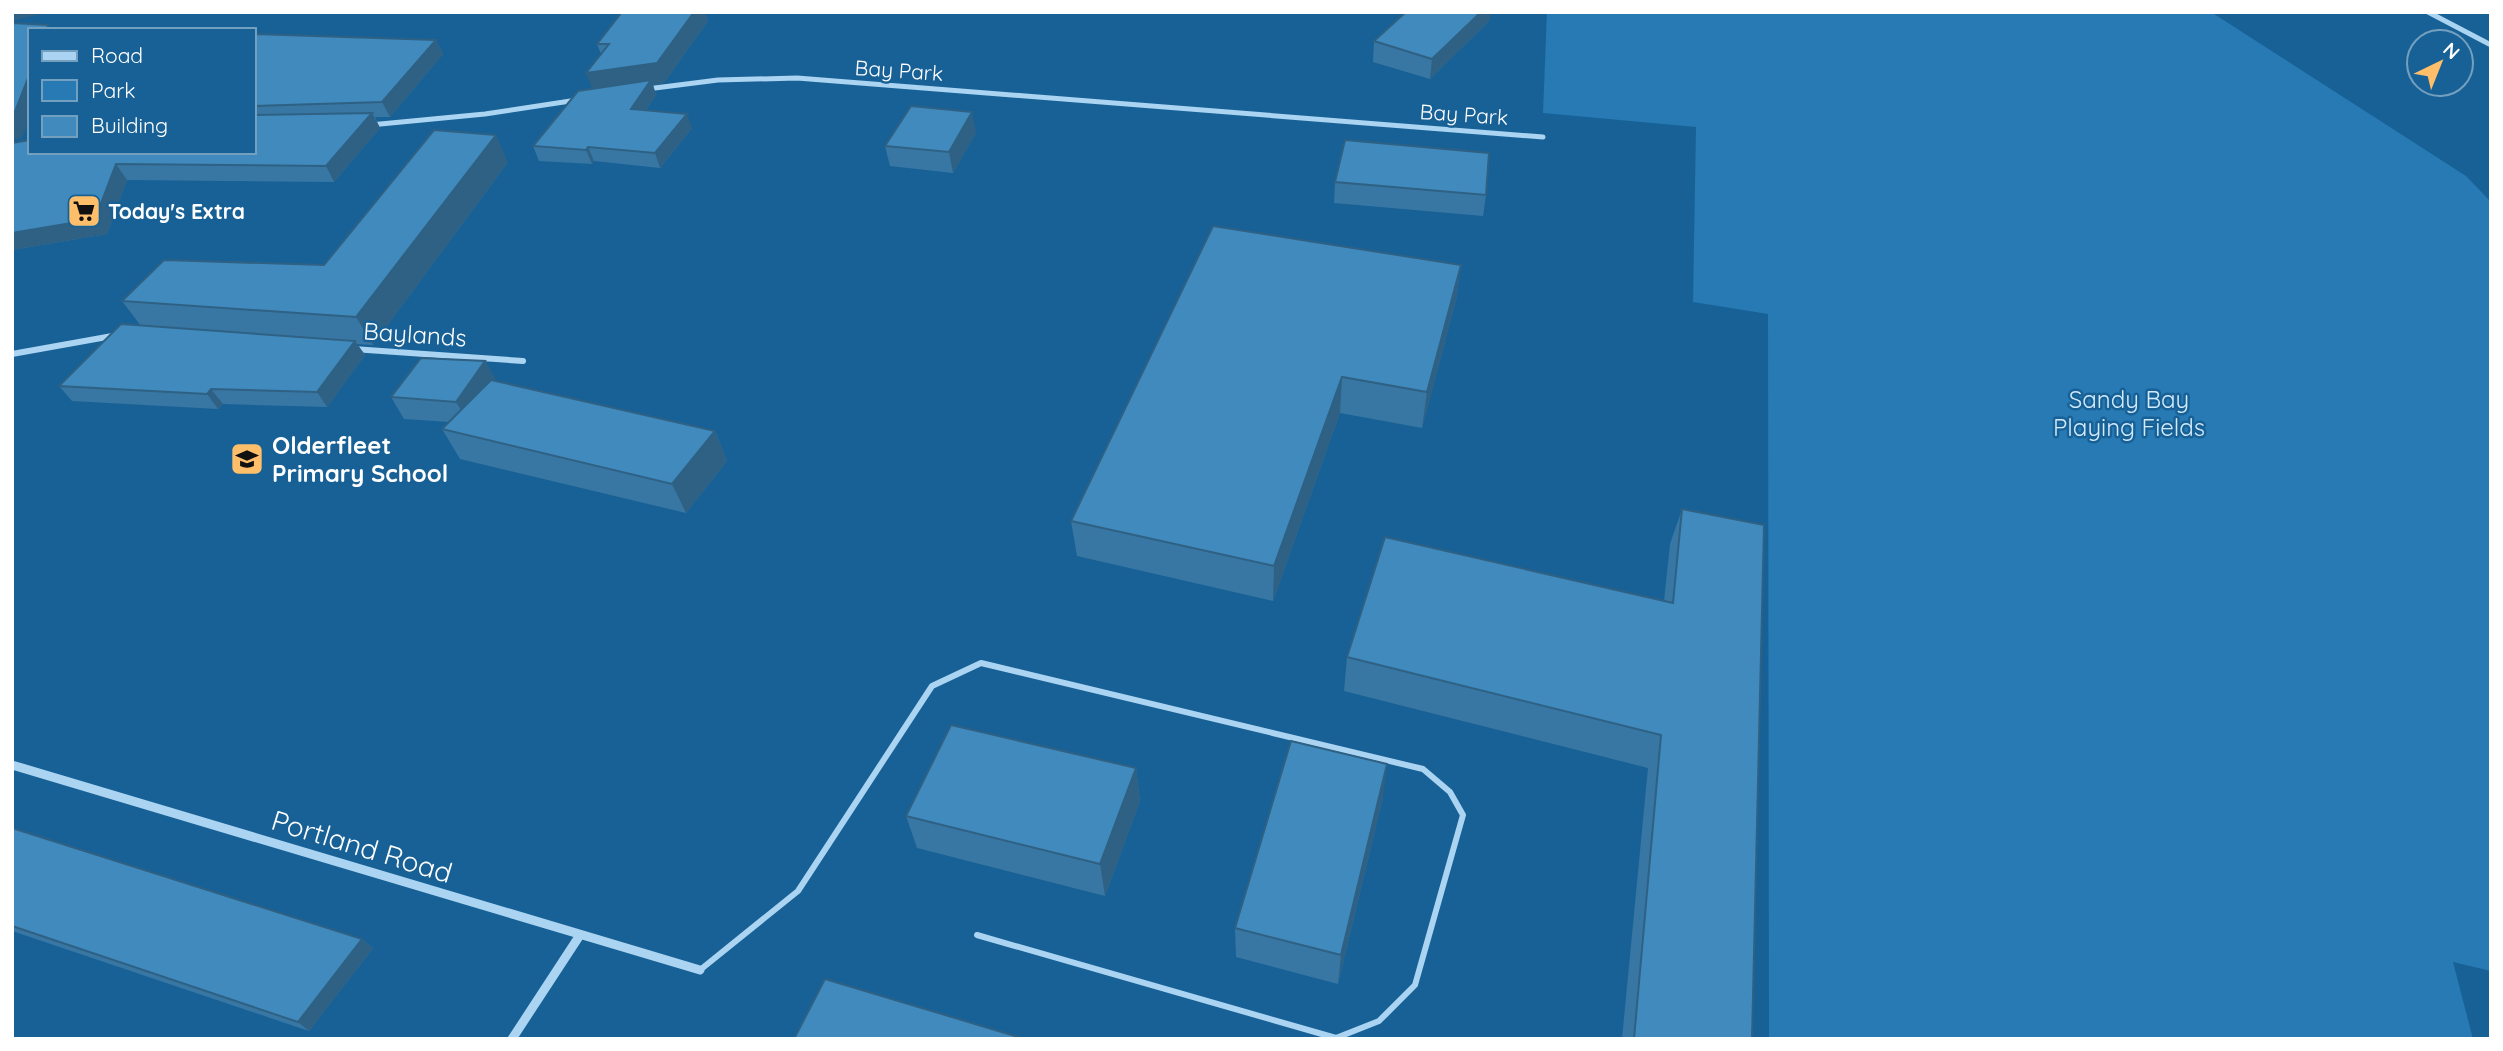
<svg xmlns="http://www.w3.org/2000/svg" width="2503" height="1051" font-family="Quicksand,sans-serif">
<rect width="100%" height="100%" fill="#186196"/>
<!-- green -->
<polygon fill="#277ab3" points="1547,12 2211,12 2466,176 2491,202 2491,971 2453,962 2473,1039 1769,1039 1768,314 1693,302 1696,127 1543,113"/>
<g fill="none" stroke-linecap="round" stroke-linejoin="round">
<!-- service -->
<polyline stroke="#aad4f1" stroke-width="6" points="700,970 798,891 932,686 981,663 1423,769 1450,792 1463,815 1415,985 1379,1021 1336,1038 977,935"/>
<!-- minor-far2 -->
<g stroke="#aad4f1" stroke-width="5">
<polyline points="2428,12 2491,45"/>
<polyline points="647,89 718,80 797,78 1543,137"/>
<polyline points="370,125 485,114 577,100"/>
</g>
<!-- minor-far1 -->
<g stroke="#aad4f1" stroke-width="6">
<polyline points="353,349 523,361"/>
<polyline points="12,354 118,335"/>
</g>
<!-- minor -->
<g stroke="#aad4f1" stroke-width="9">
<polyline points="12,765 700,970"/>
<polyline points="512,1039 580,935"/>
</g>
</g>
<!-- wall -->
<g fill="#3877a3">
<polygon points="622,12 705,12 708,21 664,83 653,85 656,95 646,110 692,128 660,168 594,161 592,164 539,161 533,146 592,89 601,54 597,44"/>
<polygon points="1406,12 1491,12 1489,21 1430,79 1373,62 1374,41"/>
<polygon points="254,34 436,40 443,54 390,117 375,117 380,128 334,182 127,180 107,234 12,250 12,142 254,152"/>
<polygon points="976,133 953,173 890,166 885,146"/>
<polygon points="508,162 373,345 357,344 365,355 327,407 223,404 218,409 72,401 59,386 141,326 122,301 324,265"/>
<polygon points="1335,182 1486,195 1483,216 1334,203"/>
<polygon points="1461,265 1456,300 1422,428 1340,413 1273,601 1077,556 1071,521"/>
<polygon points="485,361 496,381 715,431 727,461 686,513 460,459 442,429 449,422 404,419 391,397"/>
<polygon points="1682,509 1752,1039 1622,1039 1648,768 1344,691 1347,657 1664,601 1670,544"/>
<polygon points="1136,768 1140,801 1105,896 917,848 906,816"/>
<polygon points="1383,797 1338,984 1236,957 1235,928"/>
<polygon points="12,828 362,939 373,948 309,1031 12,931"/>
</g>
<!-- shaded-wall -->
<g fill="#2e6184">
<polygon points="12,12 49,12 12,21"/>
<polygon points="694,12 705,12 708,21 664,83 653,85 656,95 637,123 594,93 586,73"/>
<polygon points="1481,12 1491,12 1489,21 1430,79 1432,59"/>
<polygon points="436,40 443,54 390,117 382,102"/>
<polygon points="30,73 30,117 22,138 12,140 12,119"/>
<polygon points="972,112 976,133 953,173 949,152"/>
<polygon points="372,113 380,128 334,182 326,166"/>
<polygon points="687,114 692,128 660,168 655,153"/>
<polygon points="496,135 508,162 373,345 356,317"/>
<polygon points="588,147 594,161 592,164 586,150"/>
<polygon points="116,164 127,180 107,234 12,250 12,233"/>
<polygon points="1461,265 1456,300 1422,428 1427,392"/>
<polygon points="355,341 365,355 327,407 317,392"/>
<polygon points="485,361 497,382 469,423 456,402"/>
<polygon points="1342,377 1340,413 1273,601 1274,566"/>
<polygon points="211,389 223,404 218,409 207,394"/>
<polygon points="715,431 727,461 686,513 672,484"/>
<polygon points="1387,764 1383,797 1338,984 1341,955"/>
<polygon points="1136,768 1140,801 1105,896 1100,864"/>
<polygon points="362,939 373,948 309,1031 298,1022"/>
</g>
<!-- building -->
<g fill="#418abd" stroke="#2e6184" stroke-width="2">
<polygon points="622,12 694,12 657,63 586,73 609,44 597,44"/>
<polygon points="1406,12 1481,12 1432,59 1374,41"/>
<polygon points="12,23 48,25 46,30 30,30 30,73 12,119"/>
<polygon points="254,34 436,40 382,102 254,106"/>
<polygon points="651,80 631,109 687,114 655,153 588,147 586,150 533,146 578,91"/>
<polygon points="911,106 972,112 949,152 885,146"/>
<polygon points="372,113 326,166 116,164 95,219 12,233 12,143 30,140 30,152 254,152 254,115"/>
<polygon points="434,130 496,135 356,317 122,301 164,260 324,265"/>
<polygon points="1345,140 1489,153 1486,195 1335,182"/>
<polygon points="1213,226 1461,265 1427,392 1342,377 1274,566 1071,521"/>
<polygon points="121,324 355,341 317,392 211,389 207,394 59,386"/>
<polygon points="421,358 485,361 456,402 391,397"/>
<polygon points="491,380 715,431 672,484 442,429"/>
<polygon points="1682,509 1764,525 1752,1039 1634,1039 1661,735 1347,657 1385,537 1673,603"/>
<polygon points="951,725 1136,768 1100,864 906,816"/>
<polygon points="1291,741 1387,764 1341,955 1235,928"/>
<polygon points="12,828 362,939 298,1022 12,926"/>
<polygon points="825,979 1025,1039 794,1039"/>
</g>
<!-- icons -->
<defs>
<symbol id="supermarket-square" viewBox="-11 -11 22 22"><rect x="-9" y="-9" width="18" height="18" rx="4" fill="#ffbf6a" stroke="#186196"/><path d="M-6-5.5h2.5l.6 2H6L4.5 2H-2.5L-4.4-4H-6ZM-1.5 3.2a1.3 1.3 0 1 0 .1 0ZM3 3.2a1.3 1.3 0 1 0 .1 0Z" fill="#111"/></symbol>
<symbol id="school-square" viewBox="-11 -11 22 22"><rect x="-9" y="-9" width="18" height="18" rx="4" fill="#ffbf6a" stroke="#186196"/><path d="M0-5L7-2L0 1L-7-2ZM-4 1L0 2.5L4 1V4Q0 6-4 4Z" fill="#111"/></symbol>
</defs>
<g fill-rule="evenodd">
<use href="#supermarket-square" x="65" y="192" width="38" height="38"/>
<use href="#school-square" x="228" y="440" width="38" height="38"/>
</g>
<g text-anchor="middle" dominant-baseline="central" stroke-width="5" stroke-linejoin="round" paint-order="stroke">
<!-- far-street labels -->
<g font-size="21" fill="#fff" stroke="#186196">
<text transform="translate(899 70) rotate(4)">Bay Park</text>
<text transform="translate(1464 114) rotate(4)">Bay Park</text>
</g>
<!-- far-poi labels -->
<g font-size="21" font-weight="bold" fill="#fff" stroke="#186196" text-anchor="start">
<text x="108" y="211">Today's Extra</text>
</g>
<!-- street labels -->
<g font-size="24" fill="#fff" stroke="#186196">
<text transform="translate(415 334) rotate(4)">Baylands</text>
</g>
<!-- park labels -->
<g font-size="24" fill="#d1eafc" stroke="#186196">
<text x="2129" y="399">Sandy Bay<tspan x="2129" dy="28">Playing Fields</tspan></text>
</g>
<!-- poi labels -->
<g font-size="24" font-weight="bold" fill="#fff" stroke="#186196" text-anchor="start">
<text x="272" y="445">Olderfleet<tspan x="272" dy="28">Primary School</tspan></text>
</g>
<!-- near-street labels -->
<g font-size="28" fill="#fff" stroke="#186196">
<text transform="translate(362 846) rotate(17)">Portland Road</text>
</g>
</g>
<!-- border -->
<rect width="2503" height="1051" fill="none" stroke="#ffffff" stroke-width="28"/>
<!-- legend -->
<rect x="28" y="28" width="228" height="126" fill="#186196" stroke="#74a0c0" stroke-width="2"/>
<rect x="42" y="51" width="35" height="10" fill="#aad4f1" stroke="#74a0c0" stroke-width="2"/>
<text x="91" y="63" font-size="21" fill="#ffffff">Road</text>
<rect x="42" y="80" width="35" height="21" fill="#277ab3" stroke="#74a0c0" stroke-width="2"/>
<text x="91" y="98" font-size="21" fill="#ffffff">Park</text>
<rect x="42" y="116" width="35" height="21" fill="#418abd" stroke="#74a0c0" stroke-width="2"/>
<text x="91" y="133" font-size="21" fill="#ffffff">Building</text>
<!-- north arrow -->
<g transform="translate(2440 63) rotate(43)"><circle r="33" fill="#186196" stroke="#74a0c0" stroke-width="2"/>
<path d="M0-5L12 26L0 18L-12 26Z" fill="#ffbf6a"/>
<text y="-10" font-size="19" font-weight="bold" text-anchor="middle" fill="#ffffff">N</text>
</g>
</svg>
